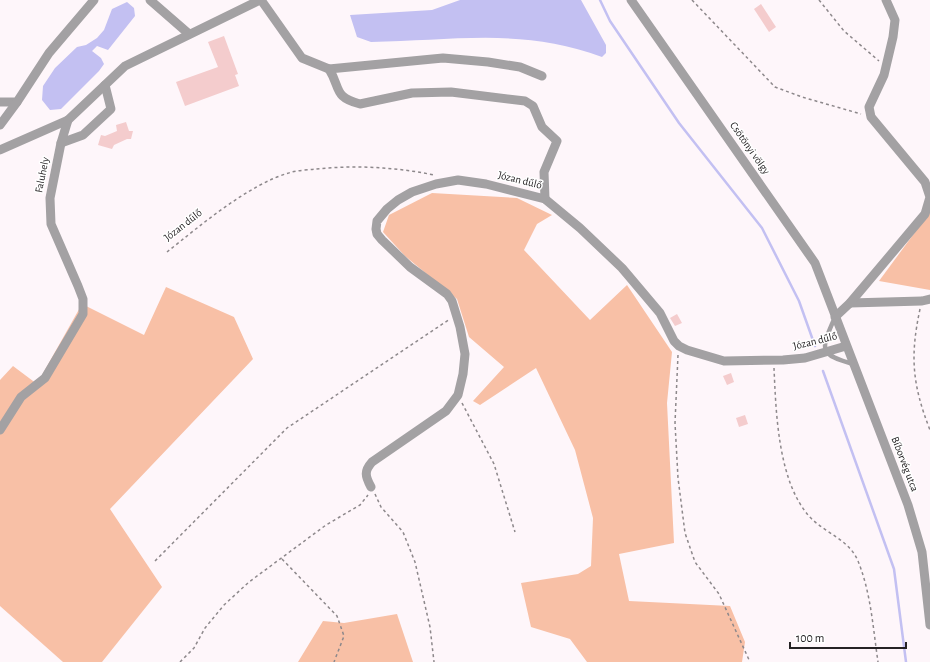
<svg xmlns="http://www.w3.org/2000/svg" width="930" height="662" font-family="'Alegreya Sans',sans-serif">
<rect width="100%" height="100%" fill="#fef6fa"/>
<!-- green -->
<g fill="#f8c0a6">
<polygon points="432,193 517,198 552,215 537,224 524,250 590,320 627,285 672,352 667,403 674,543 619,554 629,601 730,606 745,642 742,662 587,662 570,639 531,627 521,583 578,574 591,566 593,518 575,450 536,368 480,405 473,401 504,367 469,337 457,299 405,256 383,232 389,215"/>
<polygon points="930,212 930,290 879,281"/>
<polygon points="166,287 234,317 253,359 110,509 162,587 102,662 63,662 0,606 0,380 13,366 37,384 82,304 144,335"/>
<polygon points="397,614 413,662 298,662 323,621 344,623"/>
</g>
<!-- water -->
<g fill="#c3c0f2">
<path d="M460,0H581L606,45V53L602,57C522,27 453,41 371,42L357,37L350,15L432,10Z"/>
<polygon points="127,2 134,8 135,16 108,50 97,46 92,51 101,58 104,64 99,71 61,109 50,110 42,100 43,86 55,68 77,47 86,45 97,38 104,30 112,9"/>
</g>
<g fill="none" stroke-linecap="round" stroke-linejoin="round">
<!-- stream -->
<g stroke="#c3c0f2" stroke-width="2.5">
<polyline points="600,0 610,21 679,123 762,228 799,301 815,346"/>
<polyline points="823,371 894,569 906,662"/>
</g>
</g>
<!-- building -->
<g fill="#f4cccd">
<polygon points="761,4 776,27 769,32 754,9"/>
<polygon points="224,36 238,74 235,75 239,86 185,106 176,82 218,67 208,42"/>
<polygon points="126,122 129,131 133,131 131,139 127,139 114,145 112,149 98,145 101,135 105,136 117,131 116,125"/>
<polygon points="677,314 682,323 675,326 670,318"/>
<polygon points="731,373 734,382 727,385 723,376"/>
<polygon points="745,415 748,424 739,427 736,418"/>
</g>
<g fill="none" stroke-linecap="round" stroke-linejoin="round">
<!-- path -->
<g stroke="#8d888b" stroke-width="1.5" stroke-dasharray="3 3" stroke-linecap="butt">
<polyline points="692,0 775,87 802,97 861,114"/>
<polyline points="819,0 844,31 879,61"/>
<path d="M167,252C201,225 250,183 292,172C300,170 309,170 316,169C356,165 395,167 434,175"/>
<path d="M920,309C910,356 912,384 930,430"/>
<polyline points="678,355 675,423 678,478 685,533 695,562 719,594 750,662"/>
<path d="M774,368C776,413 778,481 809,516C824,533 849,539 858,561C871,593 873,628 878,662"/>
<polyline points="462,403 494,464 515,532"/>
<polyline points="375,494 381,507 403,532 415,562 430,627 434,662"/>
<polyline points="282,559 337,616 344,636 334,662"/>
<polyline points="155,561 287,428 450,319"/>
<polyline points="180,662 194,648 205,628 224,605 249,582 326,525 360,505 368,495"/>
</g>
<!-- lane -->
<path stroke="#a3a1a3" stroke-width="4.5" d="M835,317C822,348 816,354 853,364"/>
<!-- street -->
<g stroke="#a3a1a3" stroke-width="9">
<polyline points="150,0 189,34"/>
<polyline points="261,0 302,58 329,69 443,58 488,62 520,67 542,76"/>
<polyline points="631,0 815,263 908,505 922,552 930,625"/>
<path d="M329,69C341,88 333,97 360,104L412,93L451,92L525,101L533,106L542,127L557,141L544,172L545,199"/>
<polyline points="0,102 17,102 49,53 94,0"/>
<polyline points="0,125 17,102"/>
<polyline points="61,143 83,135 111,109 105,85"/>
<polyline points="0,150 68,120"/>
<polyline points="850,303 922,301 930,299"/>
<polyline points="835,317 850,303 925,214 930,197 925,182 871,117 869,107 884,75 893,37 895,20 886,0"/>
<polyline points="0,430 21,397 45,378 83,314 83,299 78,286 51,224 50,198 61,143 68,120 125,66 260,0"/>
<path d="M371,487C365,476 364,471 372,462L446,411L458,395L463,374L465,354L460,327L452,301L447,294L410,267L382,240L377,234L376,229L377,221L387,209L398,200L412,192L436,184L458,180L486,184L545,199L580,228L622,268L660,313L674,341L679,346L687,350L724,361L783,360L805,358L846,346"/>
</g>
</g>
<g text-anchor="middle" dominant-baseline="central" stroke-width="3" stroke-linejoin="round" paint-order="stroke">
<!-- street labels -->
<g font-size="11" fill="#252224" stroke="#fff">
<text transform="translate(750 148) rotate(55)">Csötönyi völgy</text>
<text transform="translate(42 175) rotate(-79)">Faluhely</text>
<text transform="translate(520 180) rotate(14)">Józan dűlő</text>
<text transform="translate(183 225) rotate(-38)">Józan dűlő</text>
<text transform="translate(815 341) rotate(-14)">Józan dűlő</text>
<text transform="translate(905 464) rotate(69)">Bíborvég utca</text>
</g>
</g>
<!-- scale -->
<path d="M790 642v6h116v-6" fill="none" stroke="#252224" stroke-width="2"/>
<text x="796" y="642" font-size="12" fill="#252224" stroke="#ffffff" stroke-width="3" paint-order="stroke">100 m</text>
</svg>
